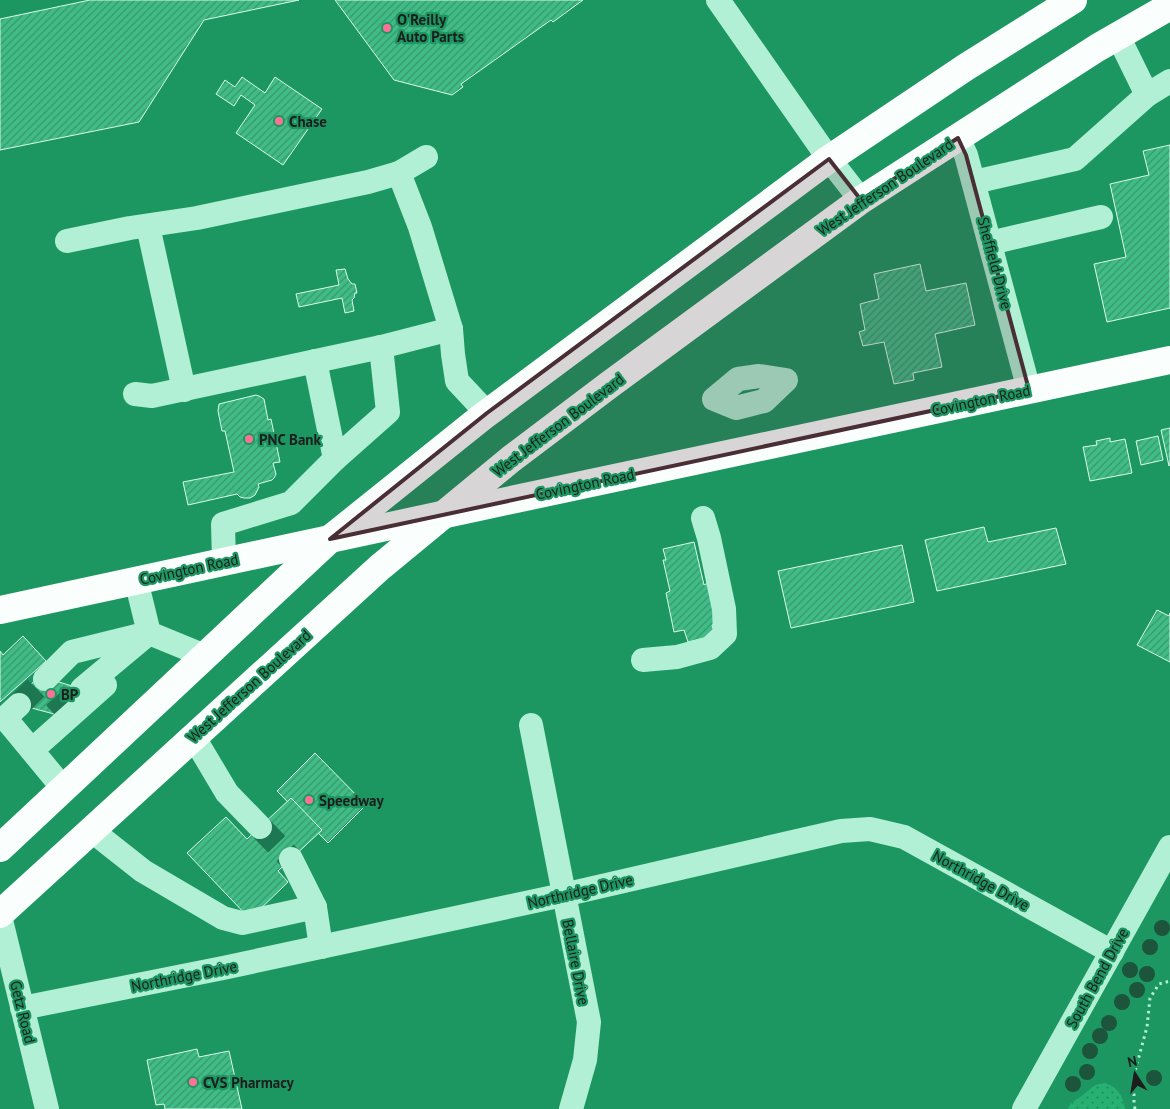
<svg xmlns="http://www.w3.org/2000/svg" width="1170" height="1109" font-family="'PT Sans',sans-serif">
<defs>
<pattern id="grass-dots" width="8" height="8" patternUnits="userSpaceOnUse" patternTransform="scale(1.25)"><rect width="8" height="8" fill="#26b072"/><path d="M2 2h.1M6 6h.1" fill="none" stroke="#208f5d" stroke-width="1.8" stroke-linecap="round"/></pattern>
<pattern id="building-hatch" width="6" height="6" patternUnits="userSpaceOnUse" patternTransform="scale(1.25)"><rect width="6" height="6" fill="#41bc86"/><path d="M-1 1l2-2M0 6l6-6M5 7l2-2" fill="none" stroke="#36986d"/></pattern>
</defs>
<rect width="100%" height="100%" fill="#1d9762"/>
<!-- grass -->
<path fill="url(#grass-dots)" d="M1105,1083C1118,1087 1123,1096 1125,1109H1067C1071,1102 1077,1099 1083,1095C1092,1088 1093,1084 1105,1083Z"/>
<!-- building -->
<g fill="url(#building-hatch)" stroke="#d8fbeb">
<polygon points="90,0 299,0 204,20 139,122 0,150 0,19"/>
<polygon points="335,0 583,0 553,22 551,20 461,84 463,87 452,95 394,80"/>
<polygon points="242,77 265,93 275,77 322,109 283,165 236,133 255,105 241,95 234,106 216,94 225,80 235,87"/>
<polygon points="1170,145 1170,308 1107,322 1094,264 1126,257 1110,184 1149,175 1143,151"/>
<polygon points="920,264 926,291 966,283 975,325 935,334 942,367 913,373 914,380 894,384 884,342 863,346 859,332 865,330 860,304 879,299 874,274"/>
<polygon points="345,269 348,279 352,284 355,284 357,293 355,293 354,298 352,300 354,311 345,313 342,298 299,307 296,294 339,285 336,270"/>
<polygon points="256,395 259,396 264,399 268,420 271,419 280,462 273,463 276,474 274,478 272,480 258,484 259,487 255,495 250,498 244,498 240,497 237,494 188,505 183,482 234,472 225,431 222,431 218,411 219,404 223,403"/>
<polygon points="1170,428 1170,465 1169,466 1161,430"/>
<polygon points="1158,436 1163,460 1141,465 1136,441"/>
<polygon points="1110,438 1110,442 1125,439 1132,473 1090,481 1083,447 1097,445 1096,441"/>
<polygon points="984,527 988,542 1056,528 1066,564 937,591 925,540"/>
<polygon points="694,542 704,585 708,583 719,623 712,625 715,636 688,642 684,630 674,632 666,593 670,591 663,560 666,560 663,549"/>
<polygon points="902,545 914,602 791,628 778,571"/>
<polygon points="1157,610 1169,616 1170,613 1170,662 1137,645"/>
<polygon points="23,636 46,661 0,702 0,651 3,655"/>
<polygon points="39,676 82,689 63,718 54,714 13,703"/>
<polygon points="315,753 366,805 328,843 277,791"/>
<polygon points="291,798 322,830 278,871 288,882 250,919 187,853 226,817 247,839"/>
<polygon points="197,1049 199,1057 229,1051 242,1109 165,1109 164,1104 156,1105 147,1060"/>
</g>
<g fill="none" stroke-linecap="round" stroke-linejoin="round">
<!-- minor-tunnel -->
<g stroke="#1d7851" stroke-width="24" stroke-dasharray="24 12" stroke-linecap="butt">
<polyline points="19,705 45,679"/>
<polyline points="54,714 82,689"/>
<polyline points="260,827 291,859"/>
</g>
<!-- path -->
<polyline stroke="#b1f0d4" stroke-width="3" stroke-dasharray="2.5 4" stroke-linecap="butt" points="1135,1109 1134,1103 1134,1075 1147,1027 1150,998 1159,984 1170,981"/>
<!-- minor -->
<g stroke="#b1f0d4" stroke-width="24">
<polyline points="718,0 829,159 861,200"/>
<polyline points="1118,36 1147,95"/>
<polyline points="958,138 966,155 1029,390"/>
<polyline points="399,173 420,227 451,329 453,354 457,381 487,413"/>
<polyline points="974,182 1075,159 1147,95 1170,81"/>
<polyline points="148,226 184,390"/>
<polyline points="67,241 130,228 197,218 368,182 399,173 426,157"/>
<polyline points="990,243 1101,217"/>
<polyline points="315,361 335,459"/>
<polygon points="759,376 786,380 764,401 736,408 714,399 738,379"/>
<polyline points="135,394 152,396 381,347 451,329"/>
<polyline points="224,562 223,524 291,503 335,459 388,412 381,347"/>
<polyline points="136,580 149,633 205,656"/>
<polyline points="643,660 677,657 710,648 725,634 724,609 709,538 703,518"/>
<polyline points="45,679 72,652 149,633 82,689"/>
<polyline points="19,705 5,718 63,788"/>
<polyline points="531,725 589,1022 585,1060 571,1109"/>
<polyline points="193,736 227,793 260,827"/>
<polyline points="32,750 105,685"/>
<polyline points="91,830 143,871 223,918 242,923 315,907 321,947"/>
<polyline points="291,859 315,907"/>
<polyline points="0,916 47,1109"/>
<polyline points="22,1008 223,968 563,895 841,831 870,829 904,837 1112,952"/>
<polyline points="1024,1109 1170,847"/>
</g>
<!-- major -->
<g stroke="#fafffd" stroke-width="28">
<polyline points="0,610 483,506 1170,360"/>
<polyline points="0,848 330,539 482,417 829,159 966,67 1073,0"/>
<polyline points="0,914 379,568 511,459 609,385 861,200 1097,48 1170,6"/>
</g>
</g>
<!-- trees -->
<g fill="#1c543c">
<circle cx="1162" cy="928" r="8"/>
<circle cx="1150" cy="947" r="8"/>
<circle cx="1130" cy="970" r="8"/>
<circle cx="1147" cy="974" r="8"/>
<circle cx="1137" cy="990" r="8"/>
<circle cx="1122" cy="1002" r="8"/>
<circle cx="1109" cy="1023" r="8"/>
<circle cx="1100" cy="1036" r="8"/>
<circle cx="1090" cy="1051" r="8"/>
<circle cx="1087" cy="1072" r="8"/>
<circle cx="1154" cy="1078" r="8"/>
<circle cx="1073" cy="1084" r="8"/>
</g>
<!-- marked area -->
<path fill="#4a2e36" fill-opacity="0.2" stroke="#4a2e36" stroke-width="4" stroke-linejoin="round" d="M958,138L966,155L1029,390L330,539L487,413L829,159L861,200Z"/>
<!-- markers -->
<g fill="#ff7099" stroke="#1d9762" stroke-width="2">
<circle cx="387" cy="28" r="5"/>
<circle cx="279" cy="121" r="5"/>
<circle cx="249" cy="439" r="5"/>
<circle cx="51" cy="694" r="5"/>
<circle cx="309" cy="800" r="5"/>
<circle cx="193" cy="1082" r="5"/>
</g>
<g text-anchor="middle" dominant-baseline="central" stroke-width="4.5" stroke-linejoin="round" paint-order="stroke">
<!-- poi labels -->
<g font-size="15" font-weight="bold" fill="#1d1d1d" stroke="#1d9762" text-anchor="start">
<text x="397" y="19">O'Reilly<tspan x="397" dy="17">Auto Parts</tspan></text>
<text x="289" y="121">Chase</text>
<text x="259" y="439">PNC Bank</text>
<text x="61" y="694">BP</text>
<text x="319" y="800">Speedway</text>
<text x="203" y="1082">CVS Pharmacy</text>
</g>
<!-- street labels -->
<g font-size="15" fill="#1d1d1d" stroke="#1d9762">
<text transform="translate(885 187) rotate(-34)">West Jefferson Boulevard</text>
<text transform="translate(995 263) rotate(75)">Sheffield Drive</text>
<text transform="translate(981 400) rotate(-12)">Covington Road</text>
<text transform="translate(558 425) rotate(-37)">West Jefferson Boulevard</text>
<text transform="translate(585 484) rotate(-12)">Covington Road</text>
<text transform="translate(189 569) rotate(-12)">Covington Road</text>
<text transform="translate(249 686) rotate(-42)">West Jefferson Boulevard</text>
<text transform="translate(981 880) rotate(29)">Northridge Drive</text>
<text transform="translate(580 891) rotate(-13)">Northridge Drive</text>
<text transform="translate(576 962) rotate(79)">Bellaire Drive</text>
<text transform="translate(184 976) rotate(-11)">Northridge Drive</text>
<text transform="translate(1097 978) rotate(-61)">South Bend Drive</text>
<text transform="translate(23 1012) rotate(76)">Getz Road</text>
</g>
</g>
<!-- north arrow -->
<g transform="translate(1135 1074) rotate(348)" stroke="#1d9762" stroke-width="4" paint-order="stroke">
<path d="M0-4L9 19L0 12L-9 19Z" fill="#1d1d1d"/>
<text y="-8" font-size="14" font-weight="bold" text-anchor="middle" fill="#1d1d1d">N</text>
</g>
</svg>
